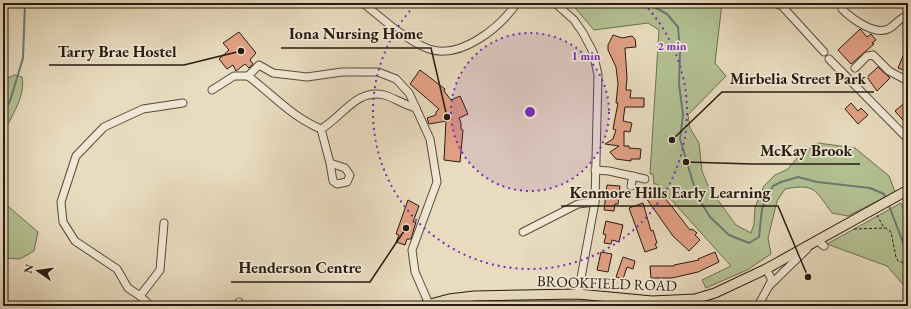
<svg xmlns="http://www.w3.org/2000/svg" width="911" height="309" font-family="'EB Garamond',serif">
<rect width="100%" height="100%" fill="#e8dbbe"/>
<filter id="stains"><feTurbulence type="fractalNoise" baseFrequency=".005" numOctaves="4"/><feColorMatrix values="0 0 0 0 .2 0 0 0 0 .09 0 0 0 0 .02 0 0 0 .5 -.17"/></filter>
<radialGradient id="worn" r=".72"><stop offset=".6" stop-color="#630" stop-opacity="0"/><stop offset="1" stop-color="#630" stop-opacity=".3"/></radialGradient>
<!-- green -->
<g fill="#b3c193" stroke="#6c6e52">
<path d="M571,3H722L715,63L726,76L688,115L690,128L699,143L702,171L709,188L736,225L751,233L754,224L755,207L764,186L775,175L788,169L798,157L818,143L855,148L889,176L895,192L848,216L832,213C815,190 815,183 785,189L777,201L768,238L771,254L747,270L706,288L702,280L731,266L657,184H654L653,174H650L659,30L648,23L594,30Z"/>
<path d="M15,75L22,77C26,95 11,118 3,133V80Z"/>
<polygon points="3,202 38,232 34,251 20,259 3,258"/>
<polygon points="901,203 908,222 908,290 887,266 827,244"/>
</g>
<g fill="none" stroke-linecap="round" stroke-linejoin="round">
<!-- stream -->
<g stroke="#6a7a75" stroke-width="2">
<polyline points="603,3 624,7 639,3"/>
<polyline points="647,3 667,14 678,27 680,52 679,84 683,115 680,139 697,196 710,217 729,235 749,243 759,237 762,209 766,198 773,186 781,182 798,177 817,182 870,188 884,194 886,199"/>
<polyline points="3,112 10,101 23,58 25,3"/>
<polyline points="888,203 904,245 905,265 908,267"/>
</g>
</g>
<!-- building -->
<g fill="#e3a084" stroke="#251b11">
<polygon points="860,29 867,37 871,34 876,40 872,43 874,44 851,64 838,50"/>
<polygon points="239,32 256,53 250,60 253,64 249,68 245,64 236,71 233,65 227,69 219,59 229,50 223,43"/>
<polygon points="613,35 622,38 632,36 635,39 636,47 625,48 627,78 626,90 631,90 630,98 644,98 644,107 625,107 623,121 632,123 630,132 624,131 624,146 629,146 629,148 641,149 640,159 631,159 631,161 616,159 610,152 619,146 605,144 613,139 616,130 613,129 618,103 616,103 618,84 616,67 608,50 608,45"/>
<polygon points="908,44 908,72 898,68"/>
<polygon points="878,67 890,78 877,91 867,77"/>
<polygon points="420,70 445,89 444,91 451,100 460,96 468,114 459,118 461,123 461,129 463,130 460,162 444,160 446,121 429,124 427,118 436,115 436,112 439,109 410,84"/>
<polygon points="908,100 908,126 895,111"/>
<polygon points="851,103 858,111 861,108 868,115 858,124 845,109"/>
<polygon points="607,185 620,186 618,204 615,204 614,211 604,210"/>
<polygon points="658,189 690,230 692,229 697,233 695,235 700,240 689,251 673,236 646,198"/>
<polygon points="408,200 419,206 413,222 416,222 411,239 407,239 405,245 396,242 399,235 396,234"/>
<polygon points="643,203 651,231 653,230 657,243 655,244 657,248 645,252 629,208"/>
<polygon points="606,221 623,225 619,242 612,240 611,244 604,243 606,235 603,234"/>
<polygon points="601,252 612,254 608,272 597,270"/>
<polygon points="715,252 719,262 698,272 672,278 651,278 650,266 674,266 674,265 699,260 698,259"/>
<polygon points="623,257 635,261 633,269 627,267 623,279 616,277"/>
</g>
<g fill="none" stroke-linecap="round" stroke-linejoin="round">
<defs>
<g id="minor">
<path d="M363,3C383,19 405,40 429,49C461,60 500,27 517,3"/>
<polyline points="555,3 574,20 583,33 593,52 598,75 595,202 578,294"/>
<polyline points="775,3 782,6 824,52"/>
<path d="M842,9C852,19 876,37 890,28C896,24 901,17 908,15"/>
<polyline points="829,59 908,139"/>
<polyline points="855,68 867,56 873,55 889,71 908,81"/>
<path d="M248,76C272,94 292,117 321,129C342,117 357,88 384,95C395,98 404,105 416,108"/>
<polyline points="212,90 234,76 248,76 259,65 273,73 307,77 342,72 378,72 396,79 409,93 430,139 437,182 412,250 415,272 429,304"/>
<polyline points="321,129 330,163 345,168 350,175 347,182 337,184 333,181 330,163"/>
<polyline points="595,170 609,171 645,179"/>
<polyline points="631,186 633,176"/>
<polyline points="523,232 578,204 595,202"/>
<polyline points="817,240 824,246"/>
<polyline points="769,286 807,249"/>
<polyline points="140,296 160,270 164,223"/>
<polyline points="239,302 241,306"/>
<polyline points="151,306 140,296 128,288 117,269 75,241 63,222 61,202 76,156 104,127 143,109 183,103"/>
<polyline points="758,306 771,282 771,278 766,269"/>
</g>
<polyline id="major" points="423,306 449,299 474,296 578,294 652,301 695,299 715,293 766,269 908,190"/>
</defs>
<!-- minor casing -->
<use href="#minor" stroke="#564b3c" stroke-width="9"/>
<!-- major casing -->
<use href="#major" stroke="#251b11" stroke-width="11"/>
<!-- path -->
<g stroke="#251b11" stroke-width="1" stroke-dasharray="3 2" stroke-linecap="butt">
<polyline points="877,215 883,226 891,232 896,257 898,261 908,264"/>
<polyline points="854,229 885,228"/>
</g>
<!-- minor -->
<use href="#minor" stroke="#f0e8d5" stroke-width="7"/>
<!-- major -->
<use href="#major" stroke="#e8dbbe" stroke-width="9"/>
</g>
<!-- distance rings -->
<circle cx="530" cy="112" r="79" fill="#7b2cbf" fill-opacity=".12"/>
<g fill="none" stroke="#7b2cbf" stroke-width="2" stroke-dasharray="2 4">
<circle cx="530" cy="112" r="79"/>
<path d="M644 4A157 157 0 1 1 416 4"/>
</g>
<g text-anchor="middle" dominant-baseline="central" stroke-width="3.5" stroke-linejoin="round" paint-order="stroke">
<!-- street labels -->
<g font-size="15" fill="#251b11" stroke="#f0e8d5">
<text transform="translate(607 283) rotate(2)">BROOKFIELD ROAD</text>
</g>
</g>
<circle cx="530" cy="112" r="6" fill="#7b2cbf" stroke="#f0e8d5" stroke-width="2"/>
<g font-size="12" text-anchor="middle" font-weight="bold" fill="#7b2cbf" stroke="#f0e8d5" stroke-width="3.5" stroke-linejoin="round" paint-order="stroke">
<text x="672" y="50">2 min</text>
<text x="586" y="60">1 min</text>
</g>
<!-- callouts -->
<path fill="none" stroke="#251b11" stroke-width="1.5" d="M447 117L431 48H281M241 51L184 65H49M672 140L722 92H874M686 162L752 164H860M808 277L778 206H561M406 228L370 282H231"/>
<g fill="#251b11" stroke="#f0e8d5" stroke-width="1.5">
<circle cx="447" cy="117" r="4"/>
<circle cx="241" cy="51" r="4"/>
<circle cx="672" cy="140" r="4"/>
<circle cx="686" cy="162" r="4"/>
<circle cx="808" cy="277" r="4"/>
<circle cx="406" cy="228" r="4"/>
</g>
<g font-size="16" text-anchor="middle" font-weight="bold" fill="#251b11" stroke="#f0e8d5" stroke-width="3.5" stroke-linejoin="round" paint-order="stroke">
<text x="356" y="39">Iona Nursing Home</text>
<text x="117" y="57">Tarry Brae Hostel</text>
<text x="798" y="84">Mirbelia Street Park</text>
<text x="806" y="156">McKay Brook</text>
<text x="670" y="198">Kenmore Hills Early Learning</text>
<text x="300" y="273">Henderson Centre</text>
</g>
<!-- margin -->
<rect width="911" height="309" fill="none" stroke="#e8dbbe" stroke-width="16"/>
<rect x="4" y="4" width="903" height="301" fill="none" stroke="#251b11" stroke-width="2"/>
<rect x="8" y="8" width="895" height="293" fill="none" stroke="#251b11"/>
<!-- north arrow -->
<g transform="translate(38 271) rotate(283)" stroke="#f0e8d5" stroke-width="3" paint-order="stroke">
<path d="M0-3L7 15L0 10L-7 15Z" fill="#251b11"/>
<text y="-6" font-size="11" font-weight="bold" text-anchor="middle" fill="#251b11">N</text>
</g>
<rect width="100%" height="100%" filter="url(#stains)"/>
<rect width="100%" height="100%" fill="url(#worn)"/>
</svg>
